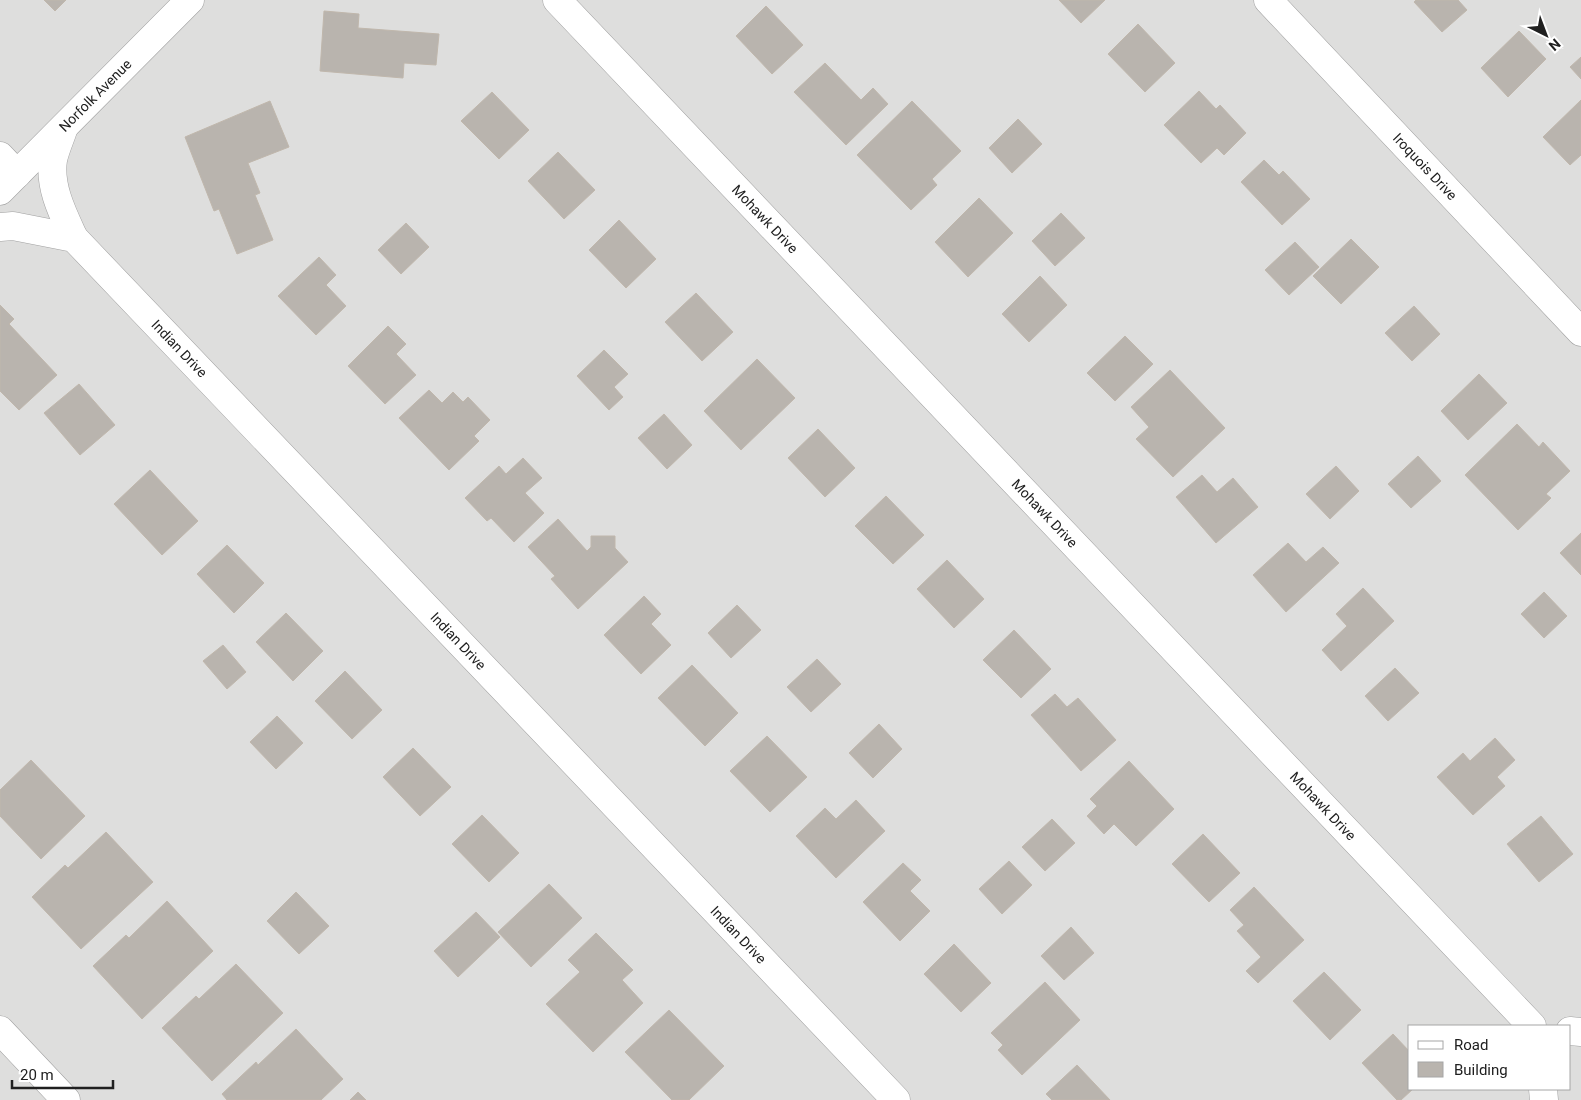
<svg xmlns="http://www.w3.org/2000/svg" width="1581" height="1100" font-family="Roboto,sans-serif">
<rect width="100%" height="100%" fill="#f0eee8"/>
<!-- residential -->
<path fill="#dededd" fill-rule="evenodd" d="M0,0H1581V1100H0ZM1410,1026H1570V1089H1410Z"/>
<!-- building -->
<g fill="#b9b4ae" stroke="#c0b7ac">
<polygon points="44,0 66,0 55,11"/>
<polygon points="1059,0 1105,0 1081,23"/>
<polygon points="1416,0 1458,0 1467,10 1442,32 1414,2"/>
<polygon points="766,6 803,45 772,74 736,36"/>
<polygon points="324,11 359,14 358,28 439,34 436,65 404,63 403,78 320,71"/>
<polygon points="1138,24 1175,63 1145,92 1108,54"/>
<polygon points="1519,31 1546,59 1508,97 1481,68"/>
<polygon points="1581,57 1581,79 1570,67"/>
<polygon points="825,63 861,100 873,88 888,104 846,145 794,92"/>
<polygon points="1199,91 1216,109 1220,105 1246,133 1224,155 1217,148 1201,163 1164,125"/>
<polygon points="492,92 529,130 499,159 461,121"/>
<polygon points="1581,100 1581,155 1570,165 1543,137"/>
<polygon points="270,101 289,147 248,163 260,193 255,195 273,240 237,254 219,209 214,211 185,137"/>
<polygon points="912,101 961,151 932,179 937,185 911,210 857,155"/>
<polygon points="1018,119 1042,144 1012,173 989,148"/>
<polygon points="558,152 595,190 564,219 528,181"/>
<polygon points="1264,160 1279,175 1283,171 1310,199 1282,225 1241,182"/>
<polygon points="979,198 1013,233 968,277 935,242"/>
<polygon points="1061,213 1085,238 1055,266 1032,241"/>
<polygon points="619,220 656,259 626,288 589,250"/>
<polygon points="406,223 429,247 401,274 378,250"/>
<polygon points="1351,239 1379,267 1341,304 1313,276"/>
<polygon points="1295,242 1319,267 1289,295 1265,270"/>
<polygon points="319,257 336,275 326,285 346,306 316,335 278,296"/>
<polygon points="1040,276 1067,305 1029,342 1002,314"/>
<polygon points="696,293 733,332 702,361 665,322"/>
<polygon points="0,305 14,319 9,324 57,375 19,410 0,391"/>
<polygon points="1414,306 1440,334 1412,361 1385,333"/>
<polygon points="388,326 406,344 396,354 416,375 385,404 348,366"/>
<polygon points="1125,336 1153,364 1115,401 1087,373"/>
<polygon points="604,350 628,374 614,387 623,397 609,410 577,376"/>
<polygon points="757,359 795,398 741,450 704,411"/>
<polygon points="1170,370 1225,428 1173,477 1136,439 1149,427 1131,407"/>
<polygon points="1479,374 1507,403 1468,440 1441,411"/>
<polygon points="79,384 115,425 80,455 44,413"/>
<polygon points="429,390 442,403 453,392 463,402 468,397 490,420 474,436 479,441 449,470 399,418"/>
<polygon points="664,414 692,445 667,469 638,438"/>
<polygon points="1517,424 1539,447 1543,442 1570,471 1546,494 1551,498 1518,530 1465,475"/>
<polygon points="818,429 855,468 825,497 788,458"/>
<polygon points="1418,456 1441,481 1411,508 1388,484"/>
<polygon points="523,458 542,478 525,493 544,513 514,542 491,518 487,521 465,498 499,466 506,474"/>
<polygon points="1336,466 1359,491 1330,519 1306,494"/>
<polygon points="150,470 198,521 162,555 114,504"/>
<polygon points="1202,475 1217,492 1233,478 1258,507 1216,543 1176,497"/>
<polygon points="886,496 924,535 893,564 855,526"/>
<polygon points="558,519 587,551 591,547 591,536 615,536 615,548 628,562 578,609 551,579 555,576 528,547"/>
<polygon points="1581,533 1581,575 1560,553"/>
<polygon points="1288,543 1306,562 1323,547 1339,563 1286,612 1253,575"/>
<polygon points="227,545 264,583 234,613 197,574"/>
<polygon points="947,560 984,599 954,628 917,589"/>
<polygon points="1363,588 1394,621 1341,671 1322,650 1347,626 1336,614"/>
<polygon points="1544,592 1567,616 1544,638 1521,614"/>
<polygon points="644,596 661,614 651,624 671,645 641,674 604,635"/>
<polygon points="737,605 761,630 731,658 708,633"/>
<polygon points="286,613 323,651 293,681 256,642"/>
<polygon points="1014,630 1051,669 1021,698 983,660"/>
<polygon points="223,645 246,672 227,689 203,661"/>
<polygon points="817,659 841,684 811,712 787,687"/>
<polygon points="692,665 738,713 705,746 658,698"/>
<polygon points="1395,668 1419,693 1388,721 1365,696"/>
<polygon points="345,671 382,710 352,739 315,701"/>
<polygon points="1055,694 1067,707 1078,698 1116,740 1081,771 1031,715"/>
<polygon points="277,716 303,743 276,769 250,742"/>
<polygon points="879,724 902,749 873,778 849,753"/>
<polygon points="767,736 807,777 770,812 730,771"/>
<polygon points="1495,738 1515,760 1497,777 1505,786 1473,815 1437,777 1463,753 1470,761"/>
<polygon points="413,748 451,787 420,816 383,777"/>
<polygon points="31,760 85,816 41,859 0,816 0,790"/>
<polygon points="1129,761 1174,809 1136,846 1114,824 1104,834 1087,816 1097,806 1090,799"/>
<polygon points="856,800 885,831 836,878 796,836 825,808 836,819"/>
<polygon points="482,815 519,853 489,882 452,844"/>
<polygon points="1541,816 1573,854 1539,882 1507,844"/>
<polygon points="1052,819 1075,843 1045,871 1022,847"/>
<polygon points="106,832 153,882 81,949 32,897 65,865 68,868"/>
<polygon points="1203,834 1240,873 1209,902 1172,864"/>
<polygon points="1009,861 1032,885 1002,914 979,889"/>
<polygon points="903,863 921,880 910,891 930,911 900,941 863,902"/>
<polygon points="549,884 582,918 531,967 498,932"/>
<polygon points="1254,887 1304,940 1258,983 1246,971 1261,957 1237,931 1244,925 1230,910"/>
<polygon points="296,892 329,926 299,954 267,921"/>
<polygon points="167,901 213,951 142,1019 93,966 126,935 129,938"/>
<polygon points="476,912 500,937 458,977 434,951"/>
<polygon points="1071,927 1094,953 1064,980 1041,956"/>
<polygon points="596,933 633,970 622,980 643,1003 593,1052 546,1004 580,972 568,960"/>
<polygon points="954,944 991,983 961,1012 924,974"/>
<polygon points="236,964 283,1013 212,1081 162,1028 196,996 199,999"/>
<polygon points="1324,972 1361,1010 1330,1040 1293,1001"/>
<polygon points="1045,982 1080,1020 1022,1075 998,1050 1003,1045 991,1033"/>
<polygon points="669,1010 724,1066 689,1100 672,1100 625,1052"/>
<polygon points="296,1029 343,1079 321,1100 227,1100 222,1094 256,1062 258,1065"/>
<polygon points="1393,1034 1410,1052 1410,1089 1413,1089 1401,1100 1397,1100 1362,1063"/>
<polygon points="1077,1065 1110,1100 1052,1100 1046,1094"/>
<polygon points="358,1092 366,1100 350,1100"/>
</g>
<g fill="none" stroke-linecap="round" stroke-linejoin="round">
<defs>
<g id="minor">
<path id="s1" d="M557,0L1532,1026"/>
<path id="s2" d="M1268,0L1581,332"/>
<path d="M63,130C60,139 55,150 53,160C49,187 63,214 74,238"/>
<polyline points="0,156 17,174"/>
<path id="s3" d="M0,191L190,0"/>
<path id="s4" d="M0,227L13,226L74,238L896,1100"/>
<polyline points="0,1030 66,1100"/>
<polyline points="1570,1031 1581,1032"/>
<polyline points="1543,1089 1544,1100"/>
</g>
</defs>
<!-- minor casing -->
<use href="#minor" stroke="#a1a1a1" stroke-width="29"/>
<!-- minor -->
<use href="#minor" stroke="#fff" stroke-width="28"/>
</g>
<g text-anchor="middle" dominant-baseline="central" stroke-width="4.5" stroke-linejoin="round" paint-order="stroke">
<!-- street labels -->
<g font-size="14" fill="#202020" stroke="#fff">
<text stroke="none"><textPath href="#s3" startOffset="135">Norfolk Avenue</textPath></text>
<text stroke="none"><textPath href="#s2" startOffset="229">Iroquois Drive</textPath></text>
<text stroke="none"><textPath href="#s1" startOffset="302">Mohawk Drive</textPath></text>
<text stroke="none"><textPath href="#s4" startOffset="228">Indian Drive</textPath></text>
<text stroke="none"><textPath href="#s1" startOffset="708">Mohawk Drive</textPath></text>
<text stroke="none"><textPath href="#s4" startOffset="632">Indian Drive</textPath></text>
<text stroke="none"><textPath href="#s1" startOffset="1112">Mohawk Drive</textPath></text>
<text stroke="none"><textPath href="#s4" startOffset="1038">Indian Drive</textPath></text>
</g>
</g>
<!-- legend -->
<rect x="1408" y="1025" width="162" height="65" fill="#ffffff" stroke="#a6a6a6"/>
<rect x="1418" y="1041" width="25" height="8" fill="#ffffff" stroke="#a6a6a6"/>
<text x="1454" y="1050" font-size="15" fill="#202020">Road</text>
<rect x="1418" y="1062" width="25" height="15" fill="#b9b4ae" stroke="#a6a6a6"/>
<text x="1454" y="1075" font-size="15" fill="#202020">Building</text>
<!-- north arrow -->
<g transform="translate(1546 35) rotate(138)" stroke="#ffffff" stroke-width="4" paint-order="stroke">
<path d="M0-4L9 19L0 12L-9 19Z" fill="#202020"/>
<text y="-8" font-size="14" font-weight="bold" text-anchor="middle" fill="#202020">N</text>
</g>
<!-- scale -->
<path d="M12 1080v8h101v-8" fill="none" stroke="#202020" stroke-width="2.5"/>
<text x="20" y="1080" font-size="15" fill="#202020" stroke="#ffffff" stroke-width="4" paint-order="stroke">20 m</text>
</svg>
